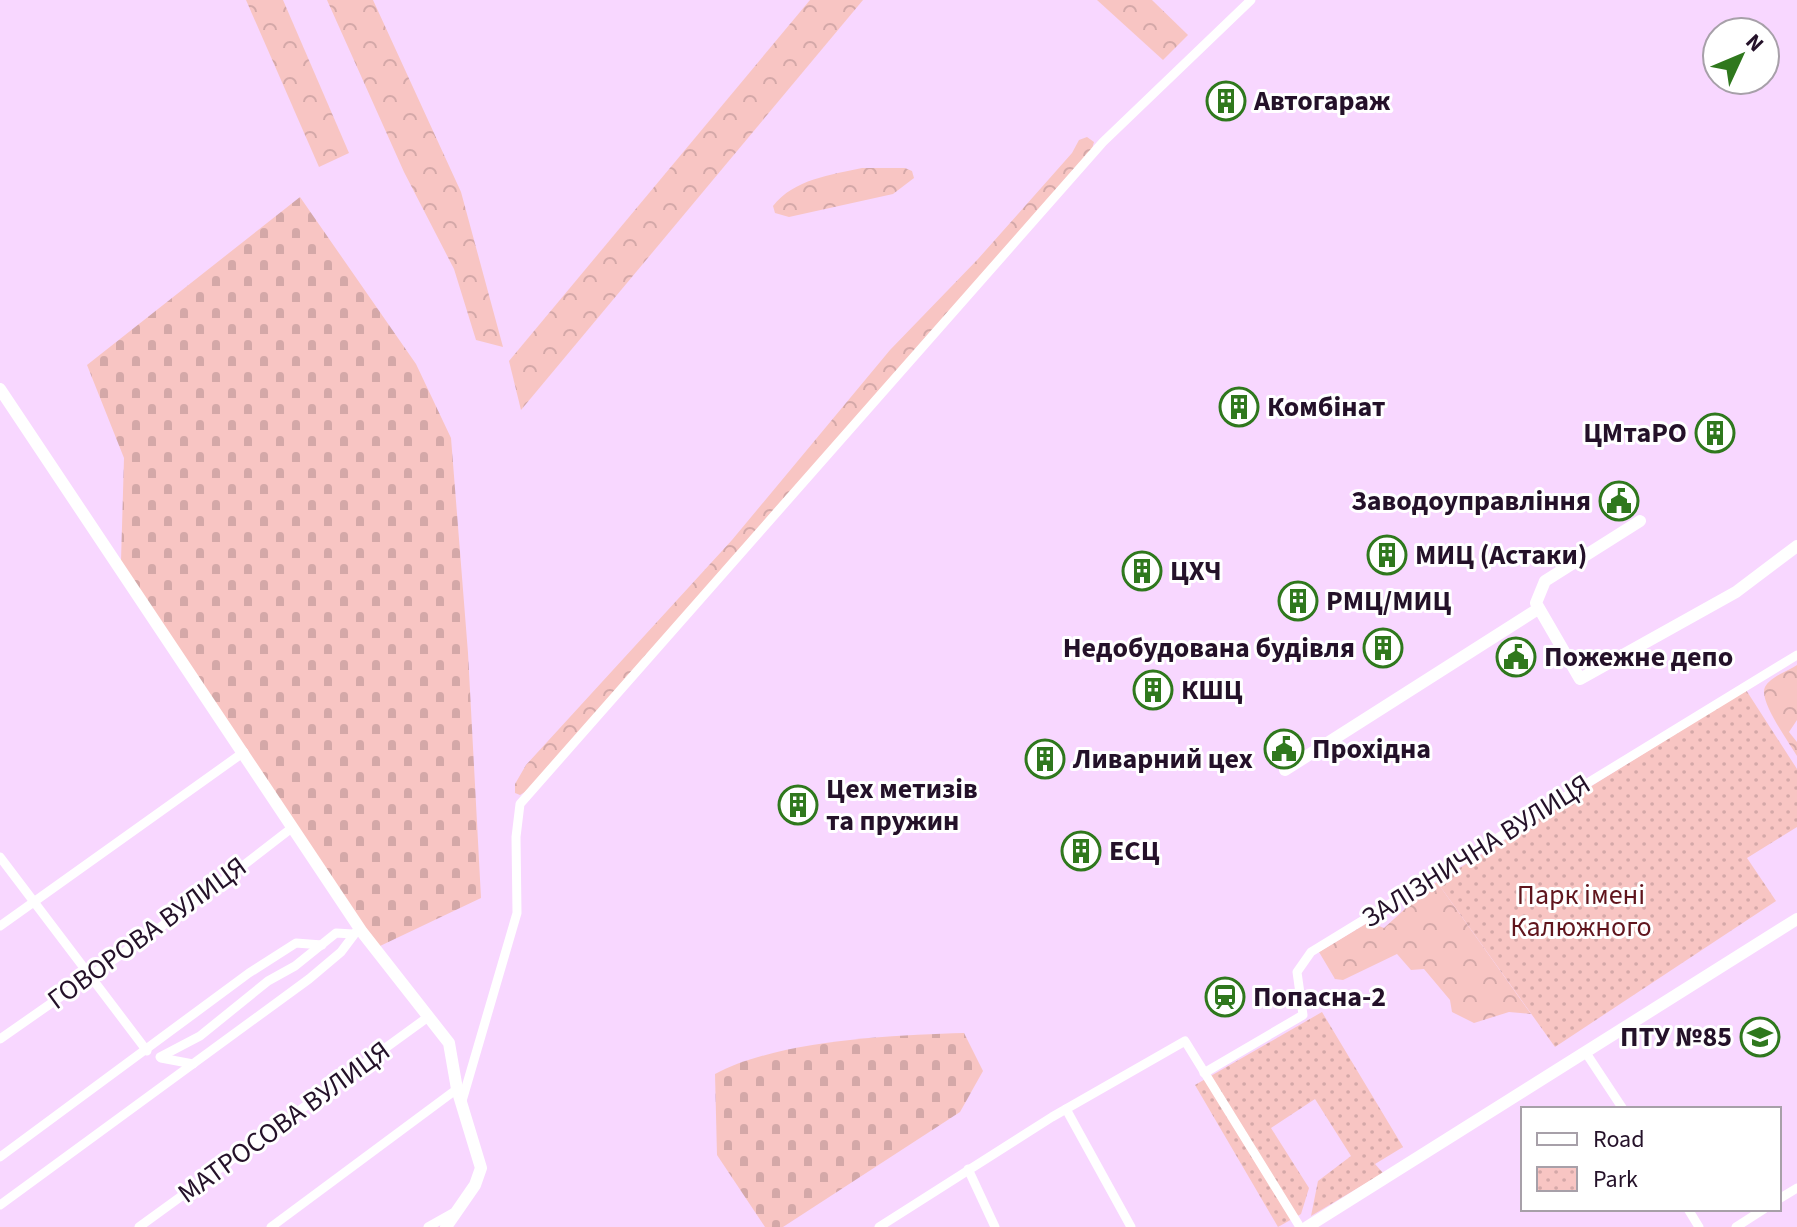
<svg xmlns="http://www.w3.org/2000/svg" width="1797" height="1227" font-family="'Source Sans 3',sans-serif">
<defs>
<pattern id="forest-crowns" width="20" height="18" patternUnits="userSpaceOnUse" patternTransform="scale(2)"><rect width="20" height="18" fill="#f8c5c3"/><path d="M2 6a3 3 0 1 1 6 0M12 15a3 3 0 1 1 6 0" fill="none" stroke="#d4a8a8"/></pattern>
<pattern id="cemetery-stones" width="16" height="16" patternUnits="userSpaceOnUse" patternTransform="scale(2)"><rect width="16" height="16" fill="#f8c5c3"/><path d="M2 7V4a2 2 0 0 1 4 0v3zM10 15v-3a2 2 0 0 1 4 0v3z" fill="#d4a8a8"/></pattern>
<pattern id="park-dots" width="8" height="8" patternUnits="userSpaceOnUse" patternTransform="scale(2)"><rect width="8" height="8" fill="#f8c5c3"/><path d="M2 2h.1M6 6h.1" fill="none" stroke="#d4a8a8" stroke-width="1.8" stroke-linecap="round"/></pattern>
</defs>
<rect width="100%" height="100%" fill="#f8d7ff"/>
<!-- forest -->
<g fill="url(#forest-crowns)">
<polygon points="246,0 283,0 349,153 319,167"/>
<polygon points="327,0 373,0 461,192 503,347 476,340 454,269 404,172"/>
<polygon points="810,0 863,0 521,410 509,361"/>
<polygon points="1097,0 1152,0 1188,35 1163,60"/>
<polygon points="1087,137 1094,142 1092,149 528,790 520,795 515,793 515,784 526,765 732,540 890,350 978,259 1072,153 1079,140"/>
<path d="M862,168H905L912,171L914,178L893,194L789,217L775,213L773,206C794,179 831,175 862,168Z"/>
<path d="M1797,665V720L1789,732L1797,742V756C1789,742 1758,700 1765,687C1770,677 1788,671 1797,665Z"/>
<polygon points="1437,882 1531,1014 1509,1012 1474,1023 1452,1012 1450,1000 1424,969 1411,970 1397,954 1343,980 1335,979 1319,952 1369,922 1384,928 1405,909 1404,902"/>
</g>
<!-- cemetery -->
<g fill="url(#cemetery-stones)">
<polygon points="300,197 416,364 451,438 468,653 481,898 380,946 362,932 121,561 124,458 87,365"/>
<path d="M964,1033L983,1071L960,1112L783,1227H765L717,1155L715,1074C779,1040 892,1035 964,1033Z"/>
</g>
<!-- park -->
<g fill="url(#park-dots)">
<polygon points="1746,690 1797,769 1797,827 1747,858 1776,901 1555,1047 1437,882"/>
<polygon points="1322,1012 1403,1147 1375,1164 1383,1173 1311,1216 1318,1181 1351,1156 1315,1099 1271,1128 1309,1188 1301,1214 1278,1227 1195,1085"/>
</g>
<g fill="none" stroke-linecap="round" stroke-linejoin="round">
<!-- minor -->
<g stroke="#fff" stroke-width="9">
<polyline points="0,857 147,1051"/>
<polyline points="0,926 244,752"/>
<polyline points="0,1039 192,905 293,827"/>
<polyline points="1586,1053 1623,1109"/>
<polyline points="160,1057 200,1036 268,981 295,966 336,933 353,934"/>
<polyline points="161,1058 193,1064"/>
<polyline points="1204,1073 1303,1015 1297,972 1311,952 1797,655"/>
<polyline points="462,1101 517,913 516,837 520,804 1103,142 1251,0"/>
<polyline points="1066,1109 1131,1227"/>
<polyline points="0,1157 249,973 296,943 322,945"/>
<polyline points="968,1169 995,1227"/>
<polyline points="1779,1199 1797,1188"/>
<polyline points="0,1205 309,979 341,952 359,928"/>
<polyline points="1688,1209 1699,1227"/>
<polyline points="139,1227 428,1017"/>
<polyline points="271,1227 457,1089"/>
<polyline points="428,1227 453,1213"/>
<polyline points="879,1227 1052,1117 1185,1041 1300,1227"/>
<polyline points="1736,1227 1764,1209"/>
</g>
<!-- tertiary -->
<g stroke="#fff" stroke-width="12">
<polyline points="0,389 362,932 449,1043 457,1089 481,1168 475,1185 446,1227"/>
<polyline points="1640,521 1545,581 1536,603 1580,679 1736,592 1797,546"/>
<polyline points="1285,770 1538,609"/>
<polyline points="1307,1227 1797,919"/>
</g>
</g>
<!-- icons -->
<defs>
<symbol id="building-ring" viewBox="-11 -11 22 22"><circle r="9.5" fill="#fff" stroke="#2f781d" stroke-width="1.5"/><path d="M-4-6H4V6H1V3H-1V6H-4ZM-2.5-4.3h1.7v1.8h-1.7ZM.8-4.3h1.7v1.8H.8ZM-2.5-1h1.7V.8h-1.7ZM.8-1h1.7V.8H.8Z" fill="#2f781d"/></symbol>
<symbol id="civic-ring" viewBox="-11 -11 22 22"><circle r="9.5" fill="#fff" stroke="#2f781d" stroke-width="1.5"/><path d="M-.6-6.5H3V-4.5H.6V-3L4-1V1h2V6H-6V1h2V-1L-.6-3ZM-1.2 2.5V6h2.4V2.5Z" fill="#2f781d"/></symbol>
<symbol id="station-ring" viewBox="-11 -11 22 22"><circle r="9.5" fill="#fff" stroke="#2f781d" stroke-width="1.5"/><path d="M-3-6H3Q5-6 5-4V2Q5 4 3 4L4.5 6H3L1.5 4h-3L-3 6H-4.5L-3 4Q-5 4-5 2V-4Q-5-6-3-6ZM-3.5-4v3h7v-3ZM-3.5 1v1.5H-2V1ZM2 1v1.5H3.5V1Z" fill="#2f781d"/></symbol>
<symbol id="university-ring" viewBox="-11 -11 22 22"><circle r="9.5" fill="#fff" stroke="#2f781d" stroke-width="1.5"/><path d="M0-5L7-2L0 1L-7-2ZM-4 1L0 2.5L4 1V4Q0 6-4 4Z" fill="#2f781d"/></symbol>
</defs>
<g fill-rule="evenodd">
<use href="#building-ring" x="1204" y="79" width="44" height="44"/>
<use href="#building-ring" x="1217" y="385" width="44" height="44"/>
<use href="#building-ring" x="1693" y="411" width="44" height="44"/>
<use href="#civic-ring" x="1597" y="479" width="44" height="44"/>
<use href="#building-ring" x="1365" y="533" width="44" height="44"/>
<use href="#building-ring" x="1120" y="549" width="44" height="44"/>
<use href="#building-ring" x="1276" y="579" width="44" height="44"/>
<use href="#building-ring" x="1361" y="626" width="44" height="44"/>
<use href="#civic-ring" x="1494" y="635" width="44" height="44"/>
<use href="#building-ring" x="1131" y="668" width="44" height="44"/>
<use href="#civic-ring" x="1262" y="727" width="44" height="44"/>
<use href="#building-ring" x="1023" y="737" width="44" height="44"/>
<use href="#building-ring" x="776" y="783" width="44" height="44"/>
<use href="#building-ring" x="1059" y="829" width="44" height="44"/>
<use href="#station-ring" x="1203" y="975" width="44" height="44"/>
<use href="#university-ring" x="1738" y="1015" width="44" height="44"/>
</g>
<g text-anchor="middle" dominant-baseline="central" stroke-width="6" stroke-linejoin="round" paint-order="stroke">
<!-- poi labels -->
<g font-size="28" font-weight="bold" fill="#241129" stroke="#fff" text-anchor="start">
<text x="1254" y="101">Автогараж</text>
<text x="1267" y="407">Комбінат</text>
<text x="1687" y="433" text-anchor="end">ЦМтаРО</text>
<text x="1591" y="501" text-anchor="end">Заводоуправління</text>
<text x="1415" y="555">МИЦ (Астаки)</text>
<text x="1170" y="571">ЦХЧ</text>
<text x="1326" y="601">РМЦ/МИЦ</text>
<text x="1355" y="648" text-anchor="end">Недобудована будівля</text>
<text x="1544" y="657">Пожежне депо</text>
<text x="1181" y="690">КШЦ</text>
<text x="1312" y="749">Прохідна</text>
<text x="1073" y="759">Ливарний цех</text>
<text x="826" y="789">Цех метизів<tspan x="826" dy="32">та пружин</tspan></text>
<text x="1109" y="851">ЕСЦ</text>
<text x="1253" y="997">Попасна-2</text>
<text x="1732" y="1037" text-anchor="end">ПТУ №85</text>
</g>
<!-- street labels -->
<g font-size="28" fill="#241129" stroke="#fff">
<text transform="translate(1476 851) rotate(-32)">ЗАЛІЗНИЧНА ВУЛИЦЯ</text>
<text transform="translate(147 933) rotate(-36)">ГОВОРОВА ВУЛИЦЯ</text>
<text transform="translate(284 1122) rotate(-36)">МАТРОСОВА ВУЛИЦЯ</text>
</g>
<!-- park labels -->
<g font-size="28" fill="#60151d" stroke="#fff">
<text x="1581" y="895">Парк імені<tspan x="1581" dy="32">Калюжного</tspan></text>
</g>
</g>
<!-- legend -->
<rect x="1521" y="1107" width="260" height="104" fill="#ffffff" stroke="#a7a0a9" stroke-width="2"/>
<rect x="1537" y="1133" width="40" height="12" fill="#ffffff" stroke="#a7a0a9" stroke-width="2"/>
<text x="1593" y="1147" font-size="24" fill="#241129">Road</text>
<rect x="1537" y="1167" width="40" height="24" fill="url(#park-dots)" stroke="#a7a0a9" stroke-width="2"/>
<text x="1593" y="1187" font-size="24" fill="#241129">Park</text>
<!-- north arrow -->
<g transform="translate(1741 56) rotate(46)"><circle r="38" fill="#ffffff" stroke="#a7a0a9" stroke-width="2"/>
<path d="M0-6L14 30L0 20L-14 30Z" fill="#2f781d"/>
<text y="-12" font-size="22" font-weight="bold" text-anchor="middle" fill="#241129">N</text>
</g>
</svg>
